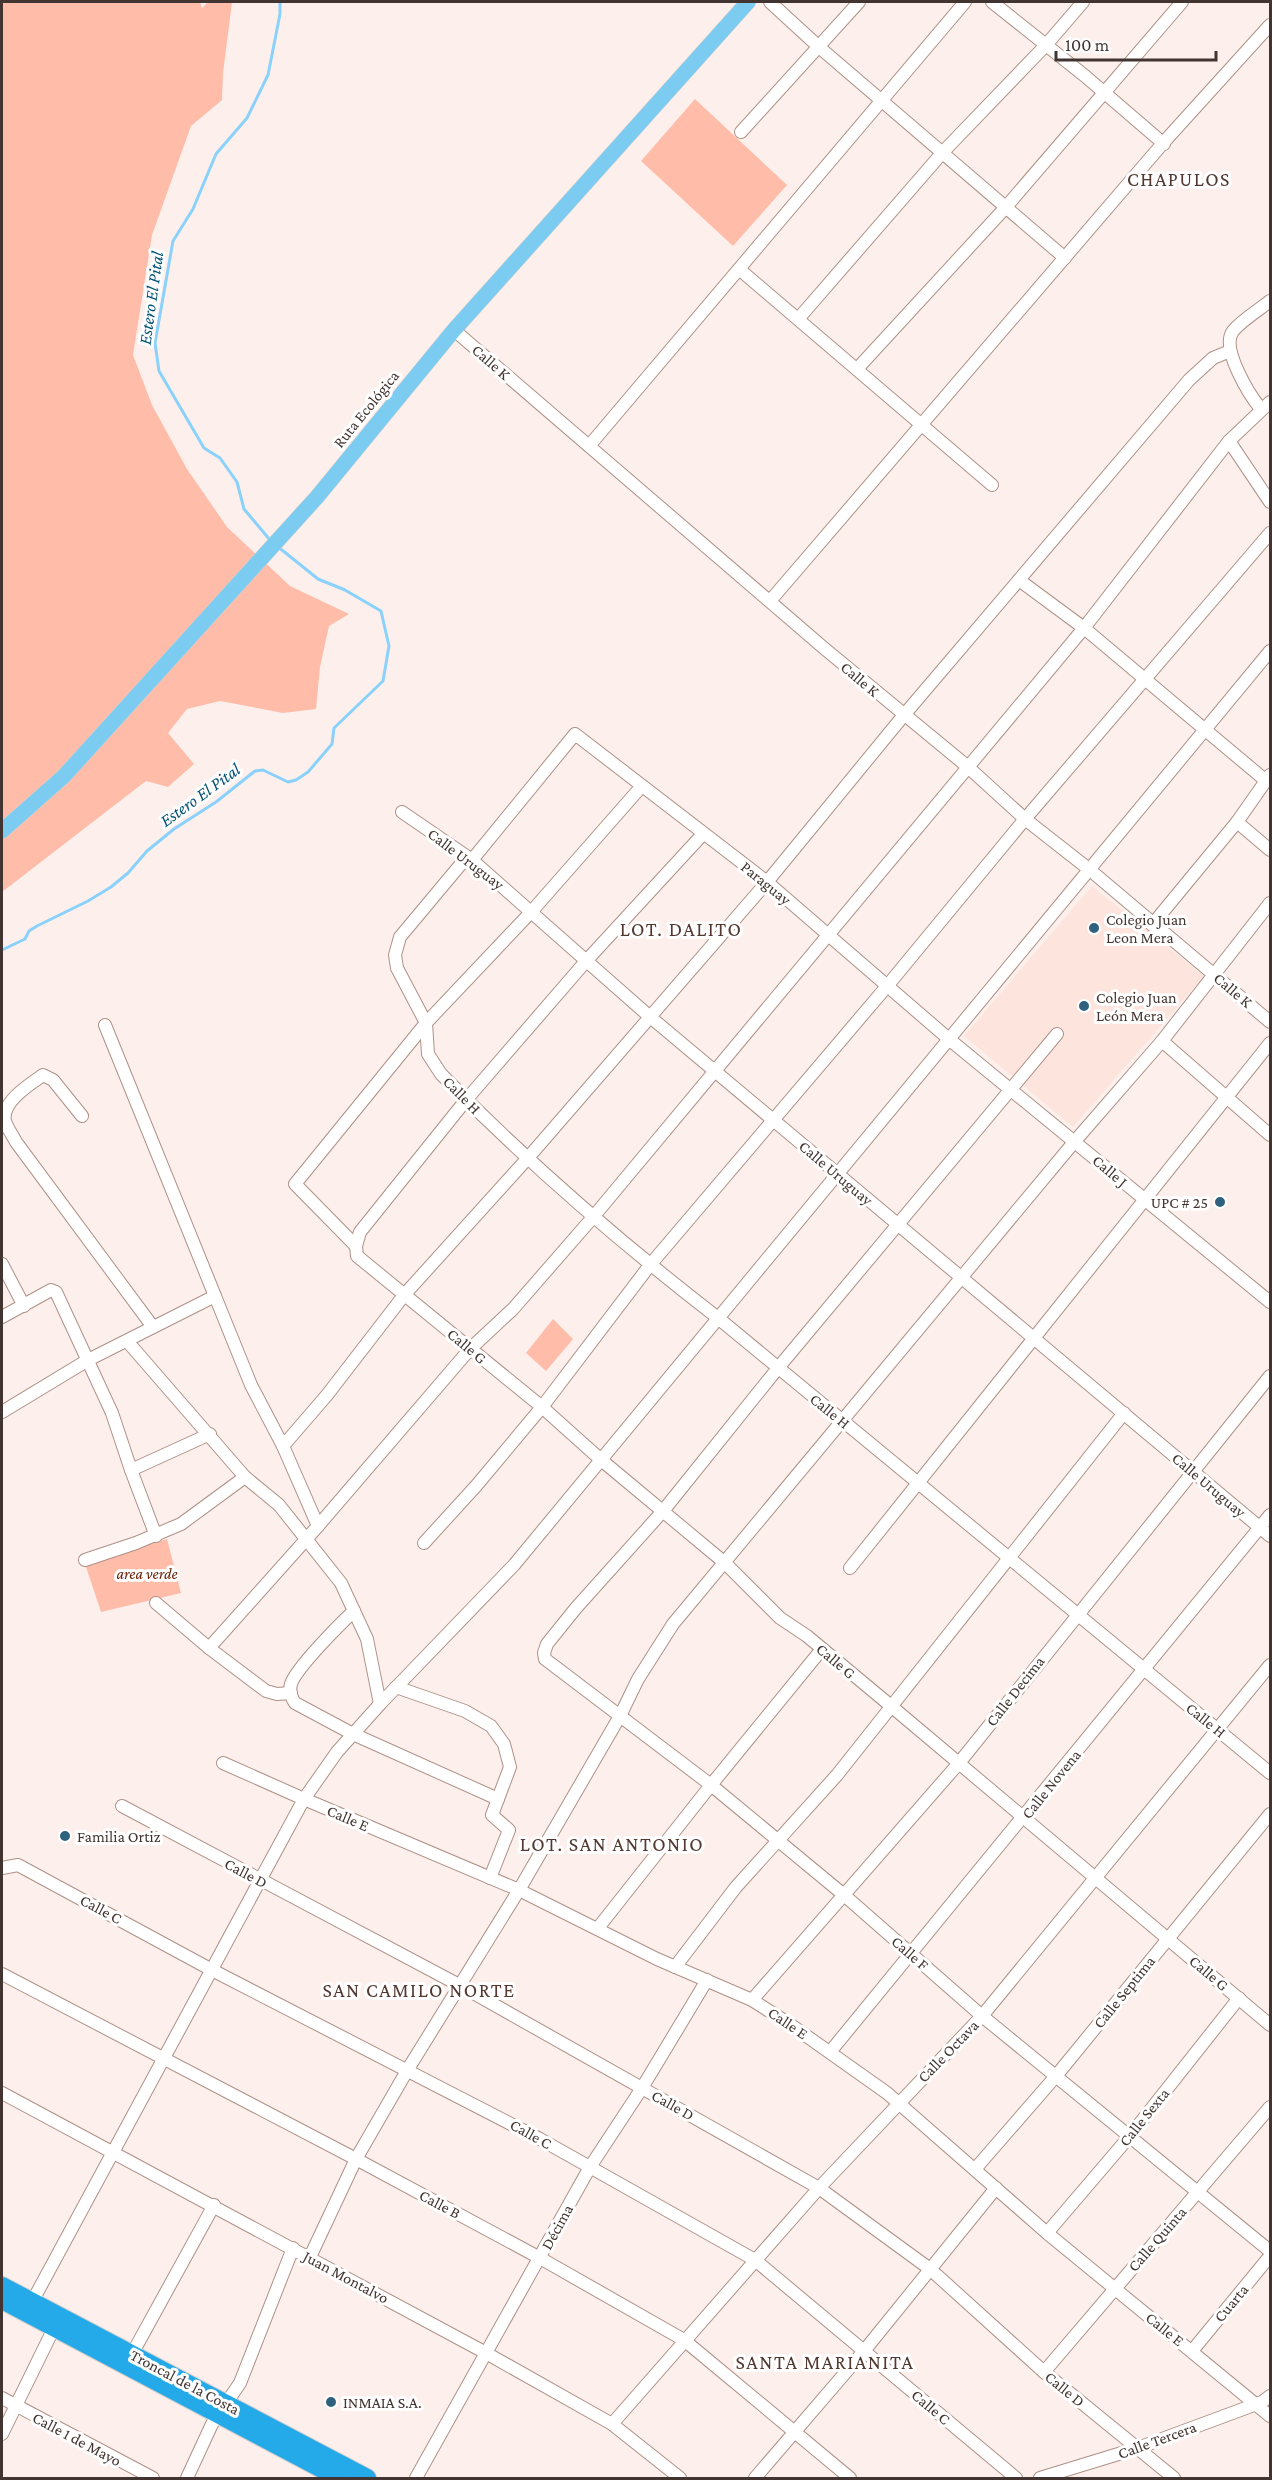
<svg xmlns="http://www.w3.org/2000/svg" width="1272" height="2480" font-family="'Crimson Pro',serif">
<rect width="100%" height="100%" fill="#fdf0ec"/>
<!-- built -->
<polygon fill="#fde4dc" points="1092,886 1204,976 1073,1127 964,1036"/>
<!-- green -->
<g fill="#ffbda9">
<polygon points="2,2 200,2 202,8 208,2 232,2 223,73 222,100 191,126 152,235 133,355 152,405 187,469 227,527 290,586 349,614 329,626 320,667 316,709 283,713 220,701 187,709 168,733 194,764 168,787 146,781 2,892"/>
<polygon points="695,99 787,185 733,246 641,161"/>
<polygon points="553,1319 573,1339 546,1371 526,1353"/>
<polygon points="167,1539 181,1593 101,1612 85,1564"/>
</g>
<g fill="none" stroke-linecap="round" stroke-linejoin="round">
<!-- stream -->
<g stroke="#8ad1fc" stroke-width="3">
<polyline points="270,540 244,509 237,482 220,458 204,448 159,371 155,343 173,241 193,209 216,154 247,118 268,75 280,14 280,2"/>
<polyline points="2,950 25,939 29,931 37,926 88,901 111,887 128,873 147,851 174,829 216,802 255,771 263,770 288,782 296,780 308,772 332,744 334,728 383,681 389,646 381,611 345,590 318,579 277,546"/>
</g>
<defs>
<g id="minor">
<polyline points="770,2 819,47 1065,258"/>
<polyline points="992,2 1085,76 1164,144"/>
<polyline points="741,132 859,2"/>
<polyline points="739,269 992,485"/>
<polyline points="799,318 943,152 1046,45 1083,2"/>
<polyline points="454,330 825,649 968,767 1025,819 1090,870 1270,1022"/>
<polyline points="857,369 1006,207 1182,2"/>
<path d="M1261,409C1250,396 1220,348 1233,331C1242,320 1259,310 1270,301"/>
<polyline points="1229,441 1270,502"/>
<polyline points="589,446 965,2"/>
<polyline points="1019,580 1084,628 1265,780"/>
<polyline points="770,601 1164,142 1270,25"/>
<polyline points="402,812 472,860 649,1016 1270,1536"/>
<polyline points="1237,822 1270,850"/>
<polyline points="703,834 587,960 466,1100 360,1232 356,1246 357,1256 542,1407 600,1459 725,1563 780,1618 807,1636 891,1706 1270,2025"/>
<polyline points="1152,925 1237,822 1270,775"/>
<polyline points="1057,1034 778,1368 663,1511 576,1608 547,1644 544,1653 545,1659 711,1785 844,1895 982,2016 1270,2251"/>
<polyline points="1162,1041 1270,1135"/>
<path d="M82,1116L53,1080L43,1075C30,1084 1,1102 5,1121C7,1128 13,1136 16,1142L153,1327"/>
<polyline points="356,1246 295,1184 426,1023 532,911 641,787"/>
<polyline points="2,1264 24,1306"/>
<polyline points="215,1296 251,1385 283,1446 318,1526"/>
<path d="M1270,1302L950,1040L767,882L575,734L472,860L461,864L400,937L395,955L397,968L426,1023L428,1054L441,1074C527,1162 621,1243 718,1318L1270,1773"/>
<polyline points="2,1317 51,1290 56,1292 112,1413 131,1470 210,1434"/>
<polyline points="127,1341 245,1477 279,1505 341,1583 367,1639 380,1704"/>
<polyline points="2,1412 88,1360 215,1296 105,1025"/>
<polyline points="283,1446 327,1395 405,1294 527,1159 767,882 904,715 1189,380 1213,358 1230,351"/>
<polyline points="131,1470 156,1536"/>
<polyline points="424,1543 476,1486 542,1407 650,1265 888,985 1025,819 1270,533"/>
<polyline points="85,1560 136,1543 181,1524 245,1477"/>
<polyline points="850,1568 1270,1043"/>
<polyline points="156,1603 209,1648 266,1691 277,1694 291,1693"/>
<path d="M354,1611C341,1623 296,1668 291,1684C289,1691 291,1697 295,1703L353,1734L498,1799"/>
<polyline points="209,1648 318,1526 470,1349 513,1309 594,1216 1084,628 1229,441 1270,402"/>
<polyline points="396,1687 465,1711 491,1726 504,1744 510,1767 492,1815 509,1830 490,1878"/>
<polyline points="223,1763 304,1799 519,1890 657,1959 752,2000 791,2025 887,2093 1047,2233 1270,2416"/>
<polyline points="122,1806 461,1986 819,2188 930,2269 1044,2372 1174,2478"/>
<polyline points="2,1868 18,1865 212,1970 540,2139 755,2260 1016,2478"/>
<polyline points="598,1928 711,1785 822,1649"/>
<polyline points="675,1967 736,1887 837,1775 1124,1413"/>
<polyline points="2,1974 356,2159 540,2258 684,2340 850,2478"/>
<polyline points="752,2000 959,1763 1270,1376"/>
<polyline points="830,2052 1270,1515"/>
<polyline points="2,2093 486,2353 612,2424 680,2478"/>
<polyline points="976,2168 1056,2076 1270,1814"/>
<polyline points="1047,2233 1129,2137 1239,1998"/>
<polyline points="310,2257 356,2159 408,2069 519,1890 620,1716 638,1679 673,1624 1075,1141 1162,1041 1270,903"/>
<polyline points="32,2302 304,1799 337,1752 380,1704 514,1565 1270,651"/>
<polyline points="1192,2351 1270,2256"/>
<polyline points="132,2354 214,2205"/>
<polyline points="1044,2372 1270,2107"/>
<polyline points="2,2398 153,2478"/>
<polyline points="612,2424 819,2188 982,2016 1270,1665"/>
<polyline points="2,2434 54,2328"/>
<polyline points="187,2478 212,2424 240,2383 293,2248"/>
<polyline points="416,2478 590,2167 642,2088 707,1980"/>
<polyline points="755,2478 864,2351 996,2188"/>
<polyline points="1040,2478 1138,2448 1262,2402 1270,2396"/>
</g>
<polyline id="major" points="2,831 64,776 317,497 454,330 748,2"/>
<g id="highway">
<polyline points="2,2286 367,2478"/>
<polyline points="2,2300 339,2478"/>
</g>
</defs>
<!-- minor casing -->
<use href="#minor" stroke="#ae9086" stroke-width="14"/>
<!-- major casing -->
<use href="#major" stroke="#d2cfce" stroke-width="16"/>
<!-- highway casing -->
<use href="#highway" stroke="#d2cfce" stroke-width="20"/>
<!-- minor -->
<use href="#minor" stroke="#fff" stroke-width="12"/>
<!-- major -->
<use href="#major" stroke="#7cccf1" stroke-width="15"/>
<!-- highway -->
<use href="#highway" stroke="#24aae8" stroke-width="18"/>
</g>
<!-- markers -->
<g fill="#2f627f" stroke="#fff" stroke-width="2">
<circle cx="1094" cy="928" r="6"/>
<circle cx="1084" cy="1006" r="6"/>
<circle cx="1220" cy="1202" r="6"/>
<circle cx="65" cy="1836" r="6"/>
<circle cx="331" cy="2402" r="6"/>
</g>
<g text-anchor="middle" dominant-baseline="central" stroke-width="6" stroke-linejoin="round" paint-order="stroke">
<!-- street labels -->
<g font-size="16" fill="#423531" stroke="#fff">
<text transform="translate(491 362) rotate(41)">Calle K</text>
<text transform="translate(366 409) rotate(-51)">Ruta Ecológica</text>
<text transform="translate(860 679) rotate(40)">Calle K</text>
<text transform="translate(466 859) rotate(37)">Calle Uruguay</text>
<text transform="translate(766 883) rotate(39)">Paraguay</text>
<text transform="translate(1233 990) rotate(40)">Calle K</text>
<text transform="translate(462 1095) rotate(45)">Calle H</text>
<text transform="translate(1110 1171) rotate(40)">Calle J</text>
<text transform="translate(836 1173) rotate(40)">Calle Uruguay</text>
<text transform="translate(467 1346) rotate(40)">Calle G</text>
<text transform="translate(830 1411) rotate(39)">Calle H</text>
<text transform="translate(1209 1485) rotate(40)">Calle Uruguay</text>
<text transform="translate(836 1661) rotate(40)">Calle G</text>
<text transform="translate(1015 1691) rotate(-52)">Calle Decima</text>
<text transform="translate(1206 1720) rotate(39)">Calle H</text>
<text transform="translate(1051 1784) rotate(-51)">Calle Novena</text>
<text transform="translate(348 1818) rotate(23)">Calle E</text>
<text transform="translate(246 1873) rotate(28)">Calle D</text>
<text transform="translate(101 1909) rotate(28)">Calle C</text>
<text transform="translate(910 1953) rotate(41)">Calle F</text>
<text transform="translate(1209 1973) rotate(40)">Calle G</text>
<text transform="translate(1124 1992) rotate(-51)">Calle Septima</text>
<text transform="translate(788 2023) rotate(34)">Calle E</text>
<text transform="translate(948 2051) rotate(-46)">Calle Octava</text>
<text transform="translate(673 2105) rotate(29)">Calle D</text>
<text transform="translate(1144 2117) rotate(-51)">Calle Sexta</text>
<text transform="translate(531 2134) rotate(29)">Calle C</text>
<text transform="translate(440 2204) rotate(28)">Calle B</text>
<text transform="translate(557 2227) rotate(-61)">Décima</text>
<text transform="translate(1157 2239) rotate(-49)">Calle Quinta</text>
<text transform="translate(346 2277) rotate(28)">Juan Montalvo</text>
<text transform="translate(1231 2303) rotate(-50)">Cuarta</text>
<text transform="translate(1165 2329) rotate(39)">Calle E</text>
<text transform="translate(185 2382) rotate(28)">Troncal de la Costa</text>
<text transform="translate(1065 2389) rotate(39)">Calle D</text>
<text transform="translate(931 2407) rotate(40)">Calle C</text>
<text transform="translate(77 2439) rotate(28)">Calle 1 de Mayo</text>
<text transform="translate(1157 2440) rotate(-20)">Calle Tercera</text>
</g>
<!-- poi labels -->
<g font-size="16" fill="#423531" stroke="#fff" text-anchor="start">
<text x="1106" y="919">Colegio Juan<tspan x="1106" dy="18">Leon Mera</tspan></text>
<text x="1096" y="997">Colegio Juan<tspan x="1096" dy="18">León Mera</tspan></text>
<text x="1208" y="1202" text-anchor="end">UPC # 25</text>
<text x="77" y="1836">Familia Ortiz</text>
<text x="343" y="2402">INMAIA S.A.</text>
</g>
<!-- park labels -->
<g font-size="16" font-style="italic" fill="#6a1b00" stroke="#fff">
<text x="147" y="1573">area verde</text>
</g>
<!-- water labels -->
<g font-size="18" font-style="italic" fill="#025274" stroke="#fff">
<text transform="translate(151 298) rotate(-82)">Estero El Pital</text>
<text transform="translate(200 795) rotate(-36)">Estero El Pital</text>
</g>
<!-- quarter labels -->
<g font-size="20" letter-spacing="1.5" fill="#523831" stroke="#fff">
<text x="1179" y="179">CHAPULOS</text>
<text x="681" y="929">LOT. DALITO</text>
<text x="612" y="1844">LOT. SAN ANTONIO</text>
<text x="419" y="1990">SAN CAMILO NORTE</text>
<text x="825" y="2362">SANTA MARIANITA</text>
</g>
</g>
<!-- border -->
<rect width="1272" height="2480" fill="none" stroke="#423531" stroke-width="6"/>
<!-- scale -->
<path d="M1056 51v9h160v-9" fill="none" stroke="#423531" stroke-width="3"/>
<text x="1065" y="51" font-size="18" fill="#423531" stroke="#ffffff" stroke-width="4.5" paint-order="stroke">100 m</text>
</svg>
